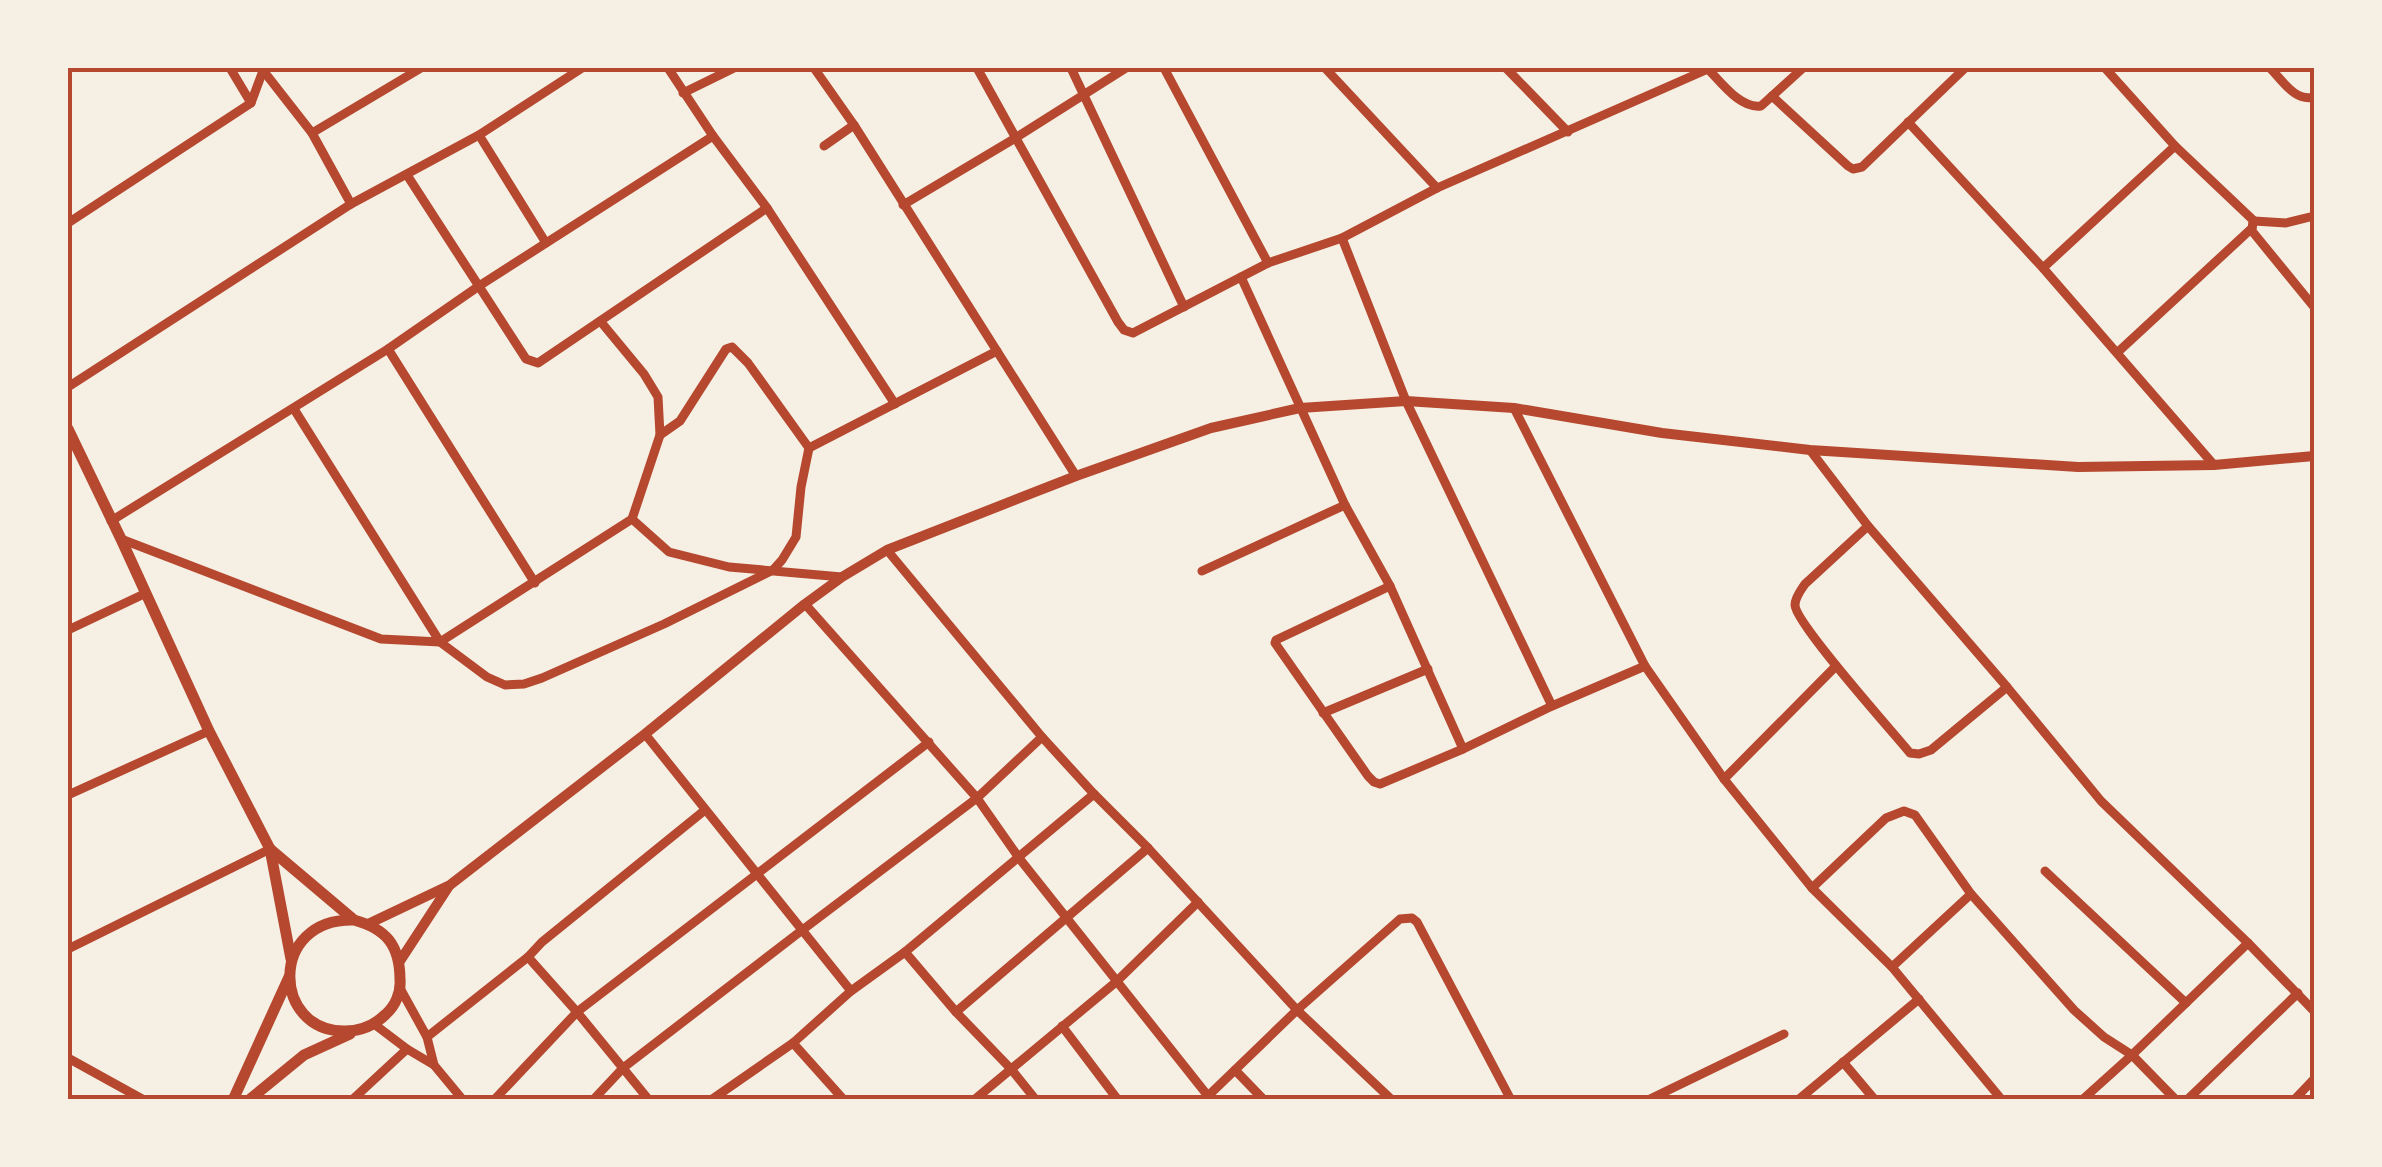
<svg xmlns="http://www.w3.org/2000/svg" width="2382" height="1167" font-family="Raleway,sans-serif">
<rect width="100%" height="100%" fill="#f6efe4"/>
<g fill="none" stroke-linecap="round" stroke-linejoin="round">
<!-- minor -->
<g stroke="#b5482f" stroke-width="9">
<polyline points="230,68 251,103"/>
<polyline points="668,68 713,136 767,208 895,404"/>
<polyline points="814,68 854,125 1076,476"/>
<polyline points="977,68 1118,322 1124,330 1133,333 1268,263 1342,238 1437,188 1708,69"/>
<polyline points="1071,68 1184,307"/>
<polyline points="1164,68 1268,263"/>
<polyline points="1325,68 1437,188"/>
<polyline points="1506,68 1568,132"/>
<path d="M1707,68C1721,82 1740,109 1761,106L1803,68"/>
<polyline points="2105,68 2175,146 2253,220 2252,231 2314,307"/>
<path d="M2270,68C2283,81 2295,102 2314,97"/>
<polyline points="262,69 312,133 351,204"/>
<polyline points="683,93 734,68"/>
<polyline points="1772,96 1848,166 1853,169 1862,167 1965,68"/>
<polyline points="1908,122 2043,268 2214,465"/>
<polyline points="312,133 421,68"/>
<polyline points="479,135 546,243"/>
<polyline points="824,146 854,125"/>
<polyline points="407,175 526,359 538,363 767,208"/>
<polyline points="903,205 1017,137 1126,68"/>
<polyline points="2254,221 2286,223 2314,216"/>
<polyline points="68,223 251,103 264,68"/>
<polyline points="1342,238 1406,401 1552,706"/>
<polyline points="2043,268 2175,146"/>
<polyline points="1241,277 1345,505 1390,586 1463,749"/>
<polyline points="388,349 535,583"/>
<polyline points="2118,352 2251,229"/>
<polyline points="68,387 351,204 479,135 582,68"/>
<polyline points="1514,408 1645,666 1724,779 1812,888 1892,967 2002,1100"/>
<polyline points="294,409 440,642 487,677 505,685 524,684 542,678 664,624 773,570 782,560 796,537 801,487 809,448 748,363 732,347 726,349 680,421 660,435"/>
<polyline points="809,448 997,351"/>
<polyline points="1810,450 1868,526 2007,687 2101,801 2248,943 2314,1011"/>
<polyline points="632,519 669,552 729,567 842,577"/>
<polyline points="111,521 388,349 479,286 713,136"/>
<path d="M1868,526L1805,584C1801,590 1795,597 1795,605C1795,623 1893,732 1910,753L1919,754L1931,750L2007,687"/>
<polyline points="121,539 381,639 440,642 632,519 660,435 658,397 644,374 601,322"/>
<polyline points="887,550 1042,737 1094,794 1148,848 1297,1010 1392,1100"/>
<polyline points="1202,571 1345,505"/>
<polyline points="1390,586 1276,640 1275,643 1368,776 1374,782 1380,784 1463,749 1552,706 1645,666"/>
<polyline points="805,604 977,798 1019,858 1208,1096"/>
<polyline points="68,630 144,594"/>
<polyline points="1323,713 1428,669"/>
<polyline points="645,734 851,991"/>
<polyline points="1724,779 1836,666"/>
<polyline points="68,795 209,731"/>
<polyline points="2045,871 2186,1003"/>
<polyline points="1812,888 1886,818 1904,811 1915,815 1971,894 2074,1010 2104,1037 2132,1055 2176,1100"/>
<polyline points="68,949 270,849"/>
<polyline points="905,952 956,1012 1011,1069 1036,1100"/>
<polyline points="1892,967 1971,894"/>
<polyline points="401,990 427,1037 434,1065"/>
<polyline points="956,1012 1148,848"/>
<polyline points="374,1024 407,1049 434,1065 463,1100"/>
<polyline points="1062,1026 1118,1100"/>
<polyline points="427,1037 528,957"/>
<polyline points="793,1043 844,1100"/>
<polyline points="68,1058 144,1100"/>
<polyline points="1843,1062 1875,1100"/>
<polyline points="1235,1070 1264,1100"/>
<polyline points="352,1100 407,1049"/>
<polyline points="494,1100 577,1012 929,742"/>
<polyline points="593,1100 623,1068 801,931 977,798 1042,737"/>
<polyline points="649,1100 577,1012 528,957 542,942 705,810"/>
<polyline points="711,1100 793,1043 851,991 905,952 1094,794"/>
<polyline points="974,1100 1116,982 1198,902"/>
<polyline points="1209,1100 1208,1096 1297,1010 1400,919 1412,918 1417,922 1511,1100"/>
<polyline points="1648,1100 1784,1034"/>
<polyline points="1798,1100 1919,999"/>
<polyline points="2082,1100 2132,1055 2248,943"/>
<polyline points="2187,1100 2298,993"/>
<polyline points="2294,1100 2314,1079"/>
</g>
<!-- tertiary -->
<g stroke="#b5482f" stroke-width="10">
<polyline points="368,924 450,885 645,734 805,604 842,577 887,550 1076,476 1211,428 1300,408 1406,401 1514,408 1662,433 1810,450 2078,467 2214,465 2314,456"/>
<polyline points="400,961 449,886"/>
</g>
<!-- secondary -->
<g stroke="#b5482f" stroke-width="11">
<polyline points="68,429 121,539 209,731 270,849 291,959"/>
<path d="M270,849L354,920C387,929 400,946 400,980C401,993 395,1006 386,1014C374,1026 361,1031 345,1031C272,1032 268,918 354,920"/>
<polyline points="233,1100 289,977"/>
<polyline points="249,1100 304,1055 350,1034"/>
</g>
</g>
<!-- border -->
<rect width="2382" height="1167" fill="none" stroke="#f6efe4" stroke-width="140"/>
<rect x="70" y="70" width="2242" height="1027" fill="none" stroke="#b5482f" stroke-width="4"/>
</svg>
